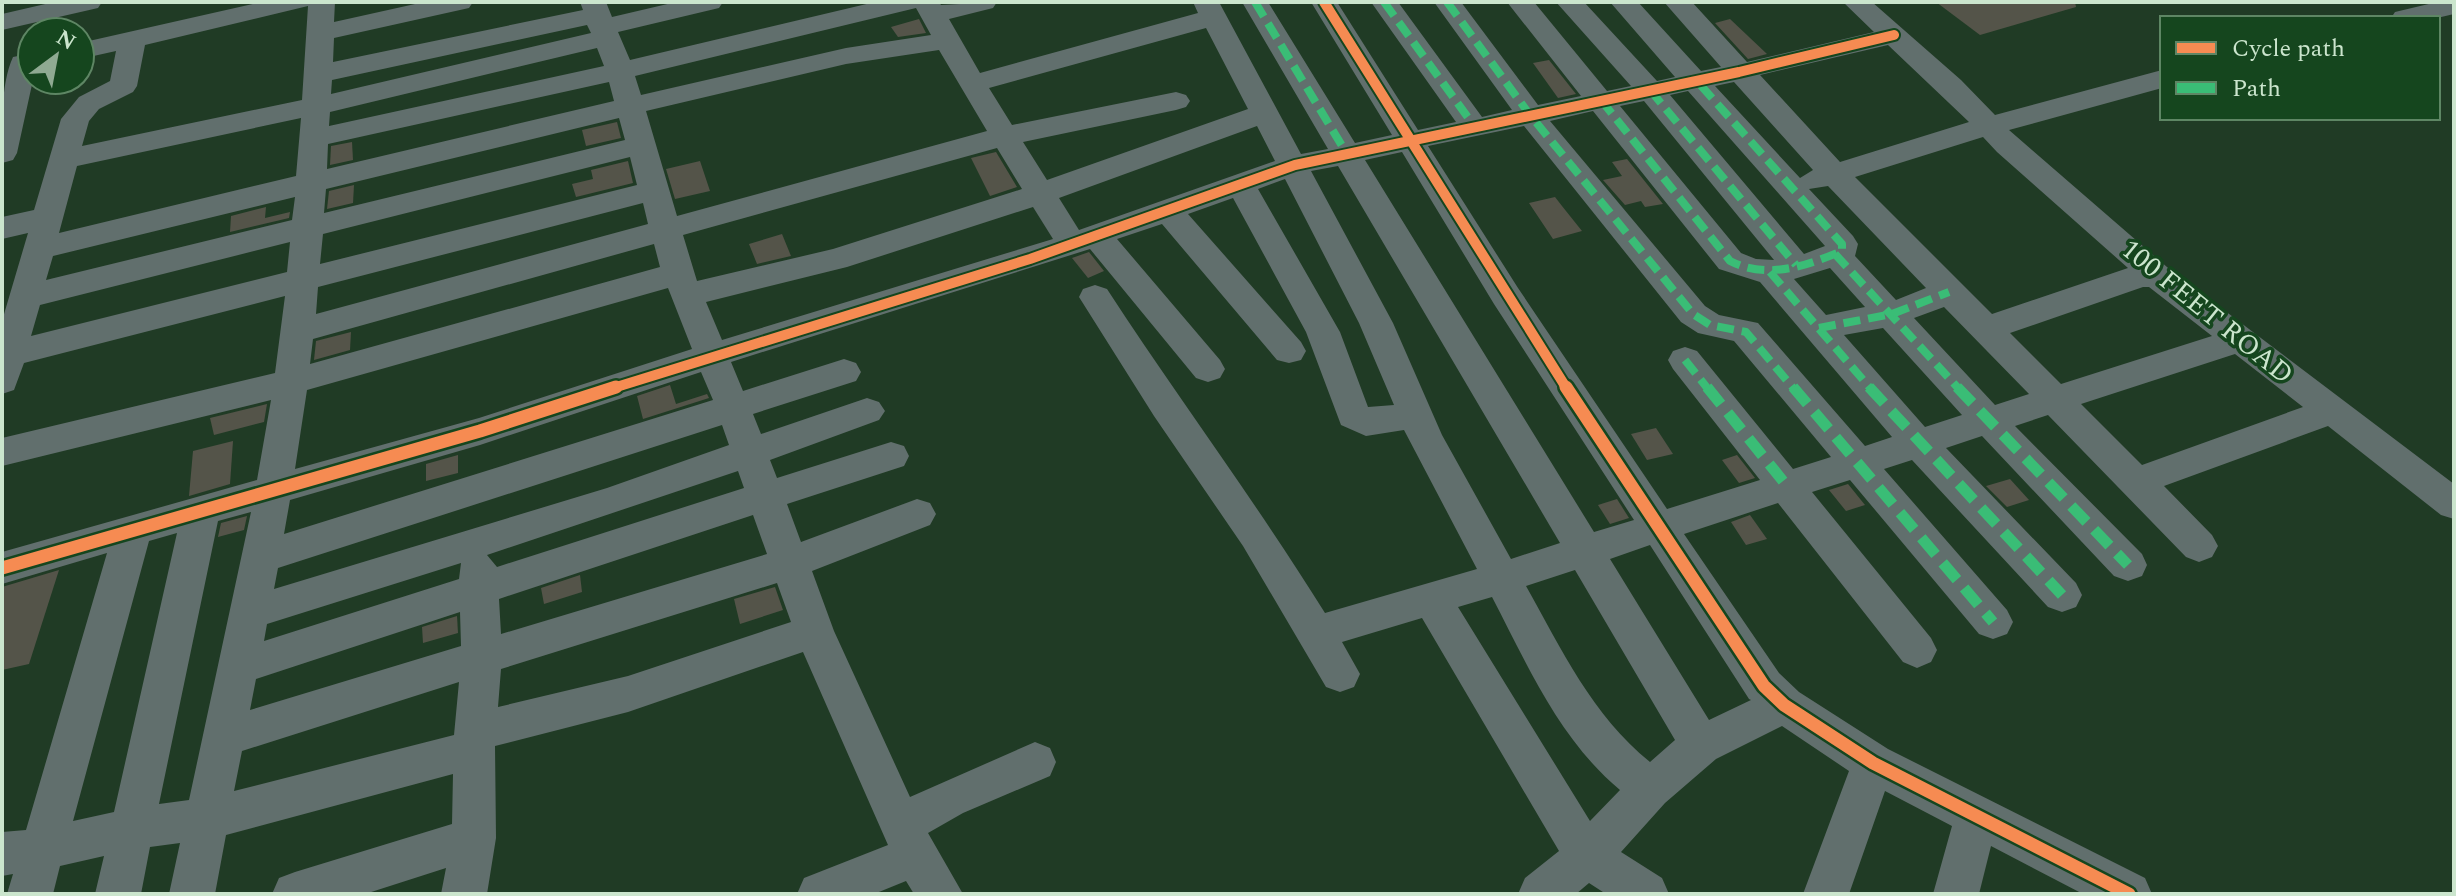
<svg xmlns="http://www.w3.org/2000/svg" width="2456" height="896" font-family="Spectral,serif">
<rect width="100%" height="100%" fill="#203b25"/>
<!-- building -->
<g fill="#545449">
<polygon points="1936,2 2075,2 2076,7 1980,35"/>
<polygon points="919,19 926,33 898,37 891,27"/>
<polygon points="1730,19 1767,54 1748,59 1715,23"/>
<polygon points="1549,60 1576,94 1558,98 1533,63"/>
<polygon points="617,122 621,138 586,146 582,130"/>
<polygon points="352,142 353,160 330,165 331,146"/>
<polygon points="996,152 1017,187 990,196 971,158"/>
<polygon points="1627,159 1663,204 1645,207 1641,201 1625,205 1603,180 1622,176 1612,162"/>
<polygon points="628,161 633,183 576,197 572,184 593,179 591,170"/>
<polygon points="700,161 710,191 675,199 666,169"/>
<polygon points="354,185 353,203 327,209 329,191"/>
<polygon points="1555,197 1562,206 1582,231 1553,239 1529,203"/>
<polygon points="266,207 265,218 290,212 289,218 230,232 231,216"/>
<polygon points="782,234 791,256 757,264 749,244"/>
<polygon points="1089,252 1104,271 1088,278 1072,258"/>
<polygon points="351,332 350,350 314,360 316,341"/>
<polygon points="670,385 676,404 707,394 709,398 643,419 637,396"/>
<polygon points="267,404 264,422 214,435 210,418"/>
<polygon points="1656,428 1673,454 1647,460 1631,434"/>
<polygon points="233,441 230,484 189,496 193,451"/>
<polygon points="458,455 458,473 426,481 426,464"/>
<polygon points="1737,455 1755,478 1739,483 1722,460"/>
<polygon points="2010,479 2029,500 2007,507 1986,486"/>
<polygon points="1848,484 1865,505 1846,511 1829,490"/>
<polygon points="1617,499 1629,518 1610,524 1598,505"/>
<polygon points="1750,515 1767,539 1746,545 1731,522"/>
<polygon points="247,516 244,530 218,537 221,523"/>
<polygon points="59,570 29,664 2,670 2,587"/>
<polygon points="580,575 582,592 544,604 541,588"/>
<polygon points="775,587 783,610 740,624 734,599"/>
<polygon points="457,616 458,633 423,643 422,627"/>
</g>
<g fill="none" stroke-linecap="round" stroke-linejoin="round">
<!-- minor -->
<g fill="#616f6d" fill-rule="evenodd">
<polygon points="54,2 102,2 98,8 2,30 2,14"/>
<path d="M262,2H335L334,22L424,2H473L469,8L334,38L333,62L583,10L580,2H606L612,17L676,2H723L719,8L618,32L630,60L875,2H939L941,5L997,2L993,8L949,19L980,73L1198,13L1193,2H1219L1301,154L1328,149L1242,2H1268L1355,143L1392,135L1311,2H1337L1418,130L1456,122L1371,2H1398L1482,117L1512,110L1434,2H1461L1538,105L1581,96L1507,2H1534L1607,91L1631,86L1556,2H1584L1657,81L1675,77L1610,2H1638L1701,71L1721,67L1664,2H1692L1747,62L1874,32L1843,2H1872L1961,80L1995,115L2162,70V88L2009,130L2167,267L2454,484V519L2441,515L2328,426L2164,486L2212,535L2218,546L2212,557L2199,562L2186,557L2048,415L2015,426L2142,554L2147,565L2142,576L2128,581L2114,576L1982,436L1946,448L2076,583L2082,595L2076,607L2062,612L2048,607L1912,460L1884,469L2007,610L2013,622L2007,634L1993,639L1979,634L1850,480L1812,492L1931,638L1937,650L1931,662L1917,668L1903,662L1778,503L1684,534L1779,673L1799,692L1888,749L2145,878L2152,894H2083L1991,846L1979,894H1933L1952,826L1885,791L1849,894H1803L1849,771L1782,726L1716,759L1665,803L1621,852L1662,878L1669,894H1606L1589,883L1576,894H1518L1525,878L1559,851L1422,618L1342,642L1360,674L1354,687L1340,692L1326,687L1243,546L1154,416L1079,297L1083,289L1095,285L1107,289C1178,398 1256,502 1325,613L1477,569L1404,430L1366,436L1341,425L1306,332L1233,198L1188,214L1301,342L1306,351L1301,360L1289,363L1277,360L1162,224L1117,239L1220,360L1225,369L1220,378L1208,382L1196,378L1090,249L731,362L743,391L844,359L856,363L861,372L856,381L753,414L761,434L867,398L879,402L885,411L879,420L770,460L777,478L891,442L904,446L909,456L904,466L787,504L801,542L917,499L930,503L936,514L930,525L812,571L834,631L910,797L1035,742L1050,748L1056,762L1050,776L963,813L928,833L963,894H914L906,881L874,894H797L804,878L888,845L803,652L628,712L495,746L496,838L487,894H441L446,868L365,894H272L279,878L295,872L452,824L453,774L226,835L215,894H169L180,843L150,847L141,894H95L104,856L60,866L53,894H7L13,874L2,876V832L26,830L107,553L2,584V552L257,480L271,400L2,466V438L275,373L285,296L24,363L14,390L2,394V321L28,233L2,239V217L34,210L61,119L79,97L110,81L116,51L80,59V43ZM308,6L302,100L82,146L89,121L99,109L133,92L137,86L145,45ZM916,8L931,35L846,48L641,95L635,76ZM587,25L591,33L331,94L332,80ZM1206,28L1248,109L1047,180L1023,142L1176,110L1186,107L1190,101L1186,95L1176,92L1012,125L989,88ZM1888,45L1969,122L1840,162L1760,75ZM597,48L604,66L329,126L330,112ZM939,50L987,131L677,216L646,111L846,64ZM609,82L614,101L327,169L328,144ZM1734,82L1813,170L1800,178L1715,86ZM1688,91L1825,246L1804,254L1670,95ZM1644,101L1774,260L1756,259L1741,253L1620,106ZM1593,111L1719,269L1760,282L1892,437L1865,446L1758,323L1719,315L1705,306L1550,121ZM301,118L296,176L59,233L77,166ZM619,118L625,140L324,213L326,189ZM1257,126L1275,161L1079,230L1059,198ZM1524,126L1681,322L1698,333L1734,341L1831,457L1793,469L1697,351L1685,347L1673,351L1668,360L1673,369L1760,480L1667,509L1518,288L1428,146ZM1983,137L1997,152L2128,268L1992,314L1855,177ZM997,148L1022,189L833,249L697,281L683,235ZM1402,152L1494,304L1634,520L1594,532L1365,160ZM630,157L637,185L320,264L323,234ZM1338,166L1560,543L1511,559L1442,435L1393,323L1311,171ZM1285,179L1359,323L1394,405L1368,407L1340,332L1258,189ZM1828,186L1926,288L1896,300L1855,256L1858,244L1853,236L1809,189ZM295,197L292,220L46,280L53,256ZM643,203L648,224L316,314L318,287ZM1033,207L1053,239L722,340L706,302L847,267ZM290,242L287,272L31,336L40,305ZM654,244L660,267L310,364L313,339ZM1830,268L1865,307L1826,315L1794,279ZM2143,287H2149L2212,336L2061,384L2010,333ZM668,288L692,349L479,418L295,469L307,390ZM1944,307L2029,394L1995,405L1914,318ZM1883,328L1962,415L1925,427L1844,335ZM2235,354L2303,407L2142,465L2081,404ZM701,372L713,400L284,534L290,500L480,445ZM722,425L729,445L607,488L274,589L278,568ZM738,471L744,488L497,567L487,555ZM251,512L189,800L159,804L218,521ZM753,515L767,554L501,634L499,599ZM177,533L114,812L73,821L149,541ZM1650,545L1749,699L1751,700L1709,720L1610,559ZM461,563L459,579L264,641L267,624ZM1575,570L1675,740L1650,762C1592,715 1562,650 1526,586ZM777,583L791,622L628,676L498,707L501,669ZM1492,597C1528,666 1559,739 1620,790L1590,821L1458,607ZM460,612L461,646L250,710L256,679ZM459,682L454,735L234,791L242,751Z"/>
<polygon points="2437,2 2454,2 2454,14 2437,18 2391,18 2395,12"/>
<path d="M23,55L32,57L33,80L17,153L13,160L2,163C2,131 0,85 13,57Z"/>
</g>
<!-- quiet-far1 -->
<g stroke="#3abd76" stroke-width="8" stroke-dasharray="17 8" stroke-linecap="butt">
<polyline points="1255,2 1347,154"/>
<polyline points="1384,2 1475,127"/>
<polyline points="1447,2 1530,115 1693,314 1710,325 1746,332 1794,389"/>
<polyline points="1650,90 1796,265"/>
<path d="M1601,100L1730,261C1767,280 1806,266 1842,251V244L1696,80"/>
<polyline points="1835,254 1959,389"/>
<polyline points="1770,272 1871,389"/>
<polyline points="1819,328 1892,314 1949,292"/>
<polyline points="1685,360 1708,389"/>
</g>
<!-- quiet -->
<g stroke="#3abd76" stroke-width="11" stroke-dasharray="22 11" stroke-linecap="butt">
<polyline points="1707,387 1787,486"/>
<polyline points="1793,387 1993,622"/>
<polyline points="1869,387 2062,595"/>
<polyline points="1957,387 2128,565"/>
</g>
<defs>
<g id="cycleway-far1">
<polyline points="1324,2 1567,389"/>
<polyline points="610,389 1030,259 1295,165 1739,72 1894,35"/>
</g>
<g id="cycleway">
<polyline points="1566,387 1764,686 1784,705 1873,763 2129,894"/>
<polyline points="2,568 480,431 616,387"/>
</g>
</defs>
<!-- cycleway-far1 casing -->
<use href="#cycleway-far1" stroke="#15461e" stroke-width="14"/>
<!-- cycleway casing -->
<use href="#cycleway" stroke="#15461e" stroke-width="18"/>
<!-- cycleway-far1 -->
<use href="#cycleway-far1" stroke="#f68b52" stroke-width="10"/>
<!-- cycleway -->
<use href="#cycleway" stroke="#f68b52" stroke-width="13"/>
</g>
<g text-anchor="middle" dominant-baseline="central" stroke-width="7" stroke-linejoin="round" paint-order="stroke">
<!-- street labels -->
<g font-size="28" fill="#cbe5cd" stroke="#15461e">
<text transform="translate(2207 312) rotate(39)">100 FEET ROAD</text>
</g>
</g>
<!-- border -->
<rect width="2456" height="896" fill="none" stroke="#cbe5cd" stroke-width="8"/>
<!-- legend -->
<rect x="2160" y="16" width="280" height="104" fill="#15461e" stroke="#5e8664" stroke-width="2"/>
<rect x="2176" y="42" width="40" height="12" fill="#f68b52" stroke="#5e8664" stroke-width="2"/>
<text x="2232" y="56" font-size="24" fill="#cbe5cd">Cycle path</text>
<rect x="2176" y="82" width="40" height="12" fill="#3abd76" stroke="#5e8664" stroke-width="2"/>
<text x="2232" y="96" font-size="24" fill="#cbe5cd">Path</text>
<!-- north arrow -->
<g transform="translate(56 56) rotate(32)"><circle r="38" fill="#15461e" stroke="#5e8664" stroke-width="2"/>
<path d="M0-6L14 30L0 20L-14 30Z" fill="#8faa92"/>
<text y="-12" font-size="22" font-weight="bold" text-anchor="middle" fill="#cbe5cd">N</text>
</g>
</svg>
